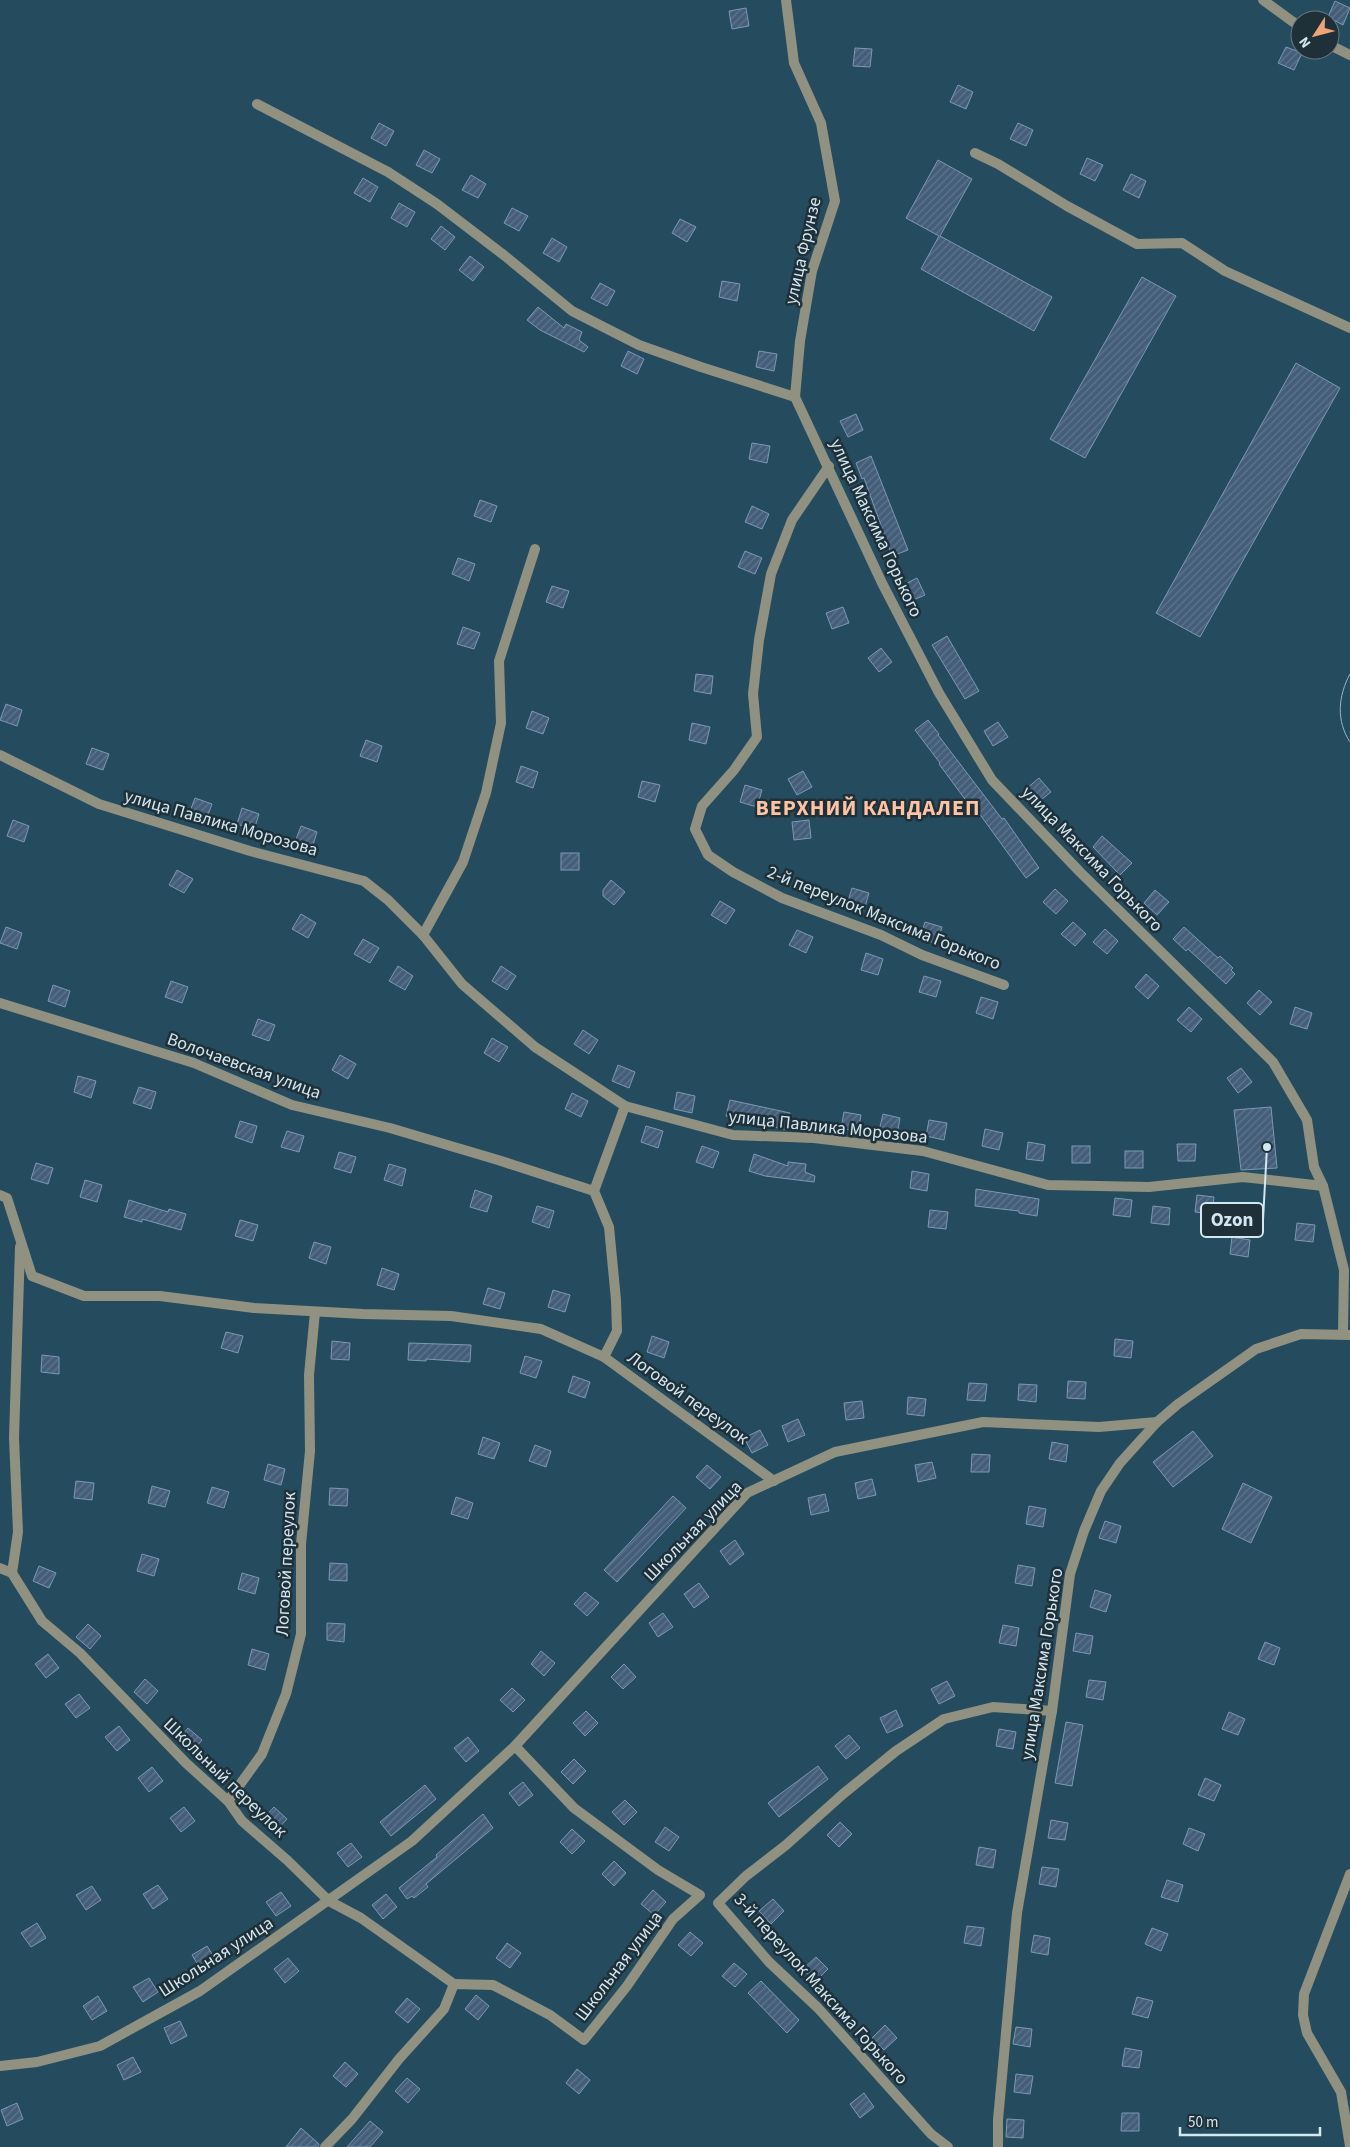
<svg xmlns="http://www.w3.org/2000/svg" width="1350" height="2147" font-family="'Source Sans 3',sans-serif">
<defs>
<pattern id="building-hatch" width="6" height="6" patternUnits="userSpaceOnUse" patternTransform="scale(1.25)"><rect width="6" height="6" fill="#445e79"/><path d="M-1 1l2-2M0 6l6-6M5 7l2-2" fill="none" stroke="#5e758c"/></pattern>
</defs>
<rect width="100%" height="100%" fill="#254c5e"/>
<!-- building -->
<g fill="url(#building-hatch)" stroke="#7c98b5">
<polygon points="1335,1 1350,8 1343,25 1328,17"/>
<polygon points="746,8 749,26 732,29 729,11"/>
<polygon points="1286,47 1302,53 1294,70 1278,63"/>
<polygon points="855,48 872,49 870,67 853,66"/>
<polygon points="958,85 973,92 966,109 950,102"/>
<polygon points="379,123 394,131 386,146 371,138"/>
<polygon points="1018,123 1033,130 1026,146 1010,139"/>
<polygon points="424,150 440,159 432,173 416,165"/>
<polygon points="1087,158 1103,165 1095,181 1080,174"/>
<polygon points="938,160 972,179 940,236 1052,297 1034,331 921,269 939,236 906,218"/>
<polygon points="1131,174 1146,181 1139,198 1123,190"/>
<polygon points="471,175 486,184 478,198 462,190"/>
<polygon points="363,178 378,187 370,202 354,193"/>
<polygon points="399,203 415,212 407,227 391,218"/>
<polygon points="512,208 528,216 519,231 504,223"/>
<polygon points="680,219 696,227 687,242 672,233"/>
<polygon points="441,226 455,237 445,250 431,239"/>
<polygon points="552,238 567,247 559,262 543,253"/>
<polygon points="470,256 484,267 473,281 459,270"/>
<polygon points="1142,277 1176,296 1085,458 1050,439"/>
<polygon points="722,281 740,284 737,301 719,297"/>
<polygon points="600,283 615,291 607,306 591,298"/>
<polygon points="538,307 564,328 566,324 582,332 579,340 588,347 584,352 540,330 527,320"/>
<polygon points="628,351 644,359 637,374 621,366"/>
<polygon points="759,351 777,354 774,371 756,367"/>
<polygon points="1296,363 1340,388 1200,637 1156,613"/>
<polygon points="856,414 863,430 848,437 840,421"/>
<polygon points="752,443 770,446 767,463 749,459"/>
<polygon points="871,456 908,550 892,556 864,478 862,479 856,463"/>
<polygon points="480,500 497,506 491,522 474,516"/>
<polygon points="752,506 769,514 762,529 745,522"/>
<polygon points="745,551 762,558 755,574 738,567"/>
<polygon points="458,558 475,564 469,581 452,574"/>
<polygon points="917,578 925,595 909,602 901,586"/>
<polygon points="552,586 569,591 563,608 546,602"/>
<polygon points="843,607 849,623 832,629 826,613"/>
<polygon points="463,627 480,633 474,649 457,644"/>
<polygon points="947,636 979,691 965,699 932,645"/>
<polygon points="881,648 892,662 879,672 868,658"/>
<polygon points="696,674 713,676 711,694 694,691"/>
<polygon points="6,704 22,710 17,726 0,720"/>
<polygon points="532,711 549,718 543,734 526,728"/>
<polygon points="928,720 939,734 938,735 1002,819 1004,818 1039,868 1026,878 976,809 973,810 939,764 940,763 915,730"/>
<polygon points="998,722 1008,737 993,746 984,731"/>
<polygon points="692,723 710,727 706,744 689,740"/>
<polygon points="366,740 382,746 377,762 360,756"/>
<polygon points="92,748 109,754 103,770 86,764"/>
<polygon points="521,766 538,772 533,788 516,782"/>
<polygon points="803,771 812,787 797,795 788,779"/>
<polygon points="1039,778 1051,792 1037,803 1026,789"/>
<polygon points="642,781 660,785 655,802 638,797"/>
<polygon points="745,785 762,790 757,807 740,802"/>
<polygon points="195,798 212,804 206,820 189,814"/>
<polygon points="242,808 259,814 254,830 237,824"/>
<polygon points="13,820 29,826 24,842 7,836"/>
<polygon points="809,820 811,838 794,840 792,822"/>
<polygon points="301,826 317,832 312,848 295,842"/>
<polygon points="1102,836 1132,863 1120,875 1093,847"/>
<rect x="561" y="853" width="18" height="17"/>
<polygon points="177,870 193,879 184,893 169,885"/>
<polygon points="611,880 625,892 614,905 603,896 603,890"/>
<polygon points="852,888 869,893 864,910 847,904"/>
<polygon points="1055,889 1068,901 1056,914 1043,902"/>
<polygon points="1155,890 1169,902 1157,915 1144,903"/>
<polygon points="720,901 735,910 726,924 711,915"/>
<polygon points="301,914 316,923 308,938 292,929"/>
<polygon points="925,922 942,927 937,944 920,938"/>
<polygon points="1073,922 1086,934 1075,946 1061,934"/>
<polygon points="6,927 22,933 17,949 0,943"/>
<polygon points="1184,927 1218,958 1220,956 1233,968 1231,970 1235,974 1226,984 1188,949 1186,951 1173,939"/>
<polygon points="1105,929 1118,941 1107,954 1093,942"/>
<polygon points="797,930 813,937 806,953 789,945"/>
<polygon points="363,939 379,948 370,963 354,954"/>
<polygon points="866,953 883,959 878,975 861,970"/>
<polygon points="398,966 413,976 405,990 389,981"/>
<polygon points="501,966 516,976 507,990 492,981"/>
<polygon points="1146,974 1159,986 1148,999 1135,987"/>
<polygon points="924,976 941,981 936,997 919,992"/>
<polygon points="171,981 188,987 182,1003 165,997"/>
<polygon points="53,985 70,991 65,1007 48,1001"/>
<polygon points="1259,990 1272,1002 1260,1015 1247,1003"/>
<polygon points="981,997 998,1002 993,1019 976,1013"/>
<polygon points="1189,1007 1202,1019 1191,1032 1177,1020"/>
<polygon points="1295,1007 1312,1013 1307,1029 1290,1024"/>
<polygon points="258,1019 275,1025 269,1041 252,1035"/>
<polygon points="583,1030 598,1040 589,1054 574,1044"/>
<polygon points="492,1038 508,1047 499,1062 484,1053"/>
<polygon points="340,1055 356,1064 348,1079 332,1070"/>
<polygon points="618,1065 635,1072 629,1088 612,1081"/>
<polygon points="1241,1068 1252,1082 1238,1093 1227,1078"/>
<polygon points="78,1076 96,1081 91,1098 74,1092"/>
<polygon points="139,1087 156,1092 151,1109 133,1103"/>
<polygon points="677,1092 695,1096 692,1113 674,1109"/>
<polygon points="572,1093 588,1101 581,1117 565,1109"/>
<polygon points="730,1100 790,1113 787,1130 726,1116"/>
<polygon points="1271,1107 1277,1168 1241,1170 1234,1110"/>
<polygon points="844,1112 861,1115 858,1132 841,1128"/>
<polygon points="883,1114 900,1118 897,1135 879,1131"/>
<polygon points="929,1120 947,1123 944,1140 926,1136"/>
<polygon points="240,1121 257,1126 252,1143 235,1137"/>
<polygon points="646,1126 663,1131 658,1148 641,1142"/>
<polygon points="985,1129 1003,1133 999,1150 982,1146"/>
<polygon points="287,1131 304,1136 299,1152 281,1147"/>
<polygon points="1028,1142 1045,1145 1043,1161 1026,1159"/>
<polygon points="1177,1144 1196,1144 1195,1161 1178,1161"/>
<polygon points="702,1146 719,1152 713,1168 696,1162"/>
<rect x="1072" y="1146" width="18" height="17"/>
<rect x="1125" y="1151" width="18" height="17"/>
<polygon points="339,1152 356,1157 351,1173 334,1168"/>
<polygon points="754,1154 788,1166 788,1162 806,1164 805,1172 815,1176 814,1182 765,1176 749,1171"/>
<polygon points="36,1163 53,1168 48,1184 31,1179"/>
<polygon points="389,1164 406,1169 402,1186 384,1180"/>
<polygon points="912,1171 929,1174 927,1191 910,1188"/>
<polygon points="85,1180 102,1185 97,1202 80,1197"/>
<polygon points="976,1189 1039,1199 1037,1216 1019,1213 1019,1211 975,1206"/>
<polygon points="475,1190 492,1196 487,1212 470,1207"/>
<polygon points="1197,1195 1214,1197 1212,1214 1195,1212"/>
<polygon points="1115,1198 1132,1200 1130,1217 1113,1215"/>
<polygon points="129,1200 168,1212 169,1209 186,1214 181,1230 142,1219 142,1222 124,1217"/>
<polygon points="537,1206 554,1211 549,1228 532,1222"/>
<polygon points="1153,1206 1170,1208 1169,1225 1151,1223"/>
<polygon points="930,1210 948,1212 946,1229 928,1227"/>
<polygon points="240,1220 258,1225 253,1241 235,1236"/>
<polygon points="1297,1223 1315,1225 1313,1242 1295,1240"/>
<polygon points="1232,1237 1250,1240 1248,1257 1230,1254"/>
<polygon points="314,1242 331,1247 326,1264 309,1258"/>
<polygon points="382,1268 399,1274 394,1290 377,1285"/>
<polygon points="488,1288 505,1293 500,1309 483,1304"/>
<polygon points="553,1290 570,1295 565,1312 548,1307"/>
<polygon points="226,1332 243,1336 238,1353 221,1348"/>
<polygon points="652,1336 669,1342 664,1358 647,1352"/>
<polygon points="1115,1339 1133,1341 1131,1358 1114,1356"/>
<polygon points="332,1341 350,1343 349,1360 331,1359"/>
<polygon points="409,1343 471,1345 470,1362 426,1359 426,1361 408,1360"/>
<polygon points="42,1355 59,1357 59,1374 41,1372"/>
<polygon points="525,1356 542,1361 536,1378 520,1373"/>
<polygon points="573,1376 590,1382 585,1398 568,1392"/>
<polygon points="1068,1381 1086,1382 1085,1399 1067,1398"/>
<polygon points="969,1383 987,1384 985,1401 967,1400"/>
<polygon points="1019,1384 1037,1385 1036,1402 1018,1400"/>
<polygon points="908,1397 926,1399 924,1416 907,1414"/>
<polygon points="862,1401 864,1418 846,1420 844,1403"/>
<polygon points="798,1419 805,1435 788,1442 782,1426"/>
<polygon points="760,1430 768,1445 752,1453 744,1438"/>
<polygon points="1193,1431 1213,1456 1173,1487 1153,1462"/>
<polygon points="483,1437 500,1443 494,1459 478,1454"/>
<polygon points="1052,1442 1068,1445 1066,1462 1049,1459"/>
<polygon points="535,1445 551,1451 546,1467 529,1461"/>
<polygon points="972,1454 990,1455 989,1472 971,1472"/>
<polygon points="932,1462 936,1478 918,1482 915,1465"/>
<polygon points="268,1464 285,1469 281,1485 264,1480"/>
<polygon points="707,1465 721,1477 710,1489 696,1477"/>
<polygon points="872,1479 876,1495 858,1499 855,1483"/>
<polygon points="76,1481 94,1483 92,1500 74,1498"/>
<polygon points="1243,1483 1272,1497 1251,1543 1222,1529"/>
<polygon points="152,1486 170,1491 165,1507 148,1503"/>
<polygon points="212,1487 229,1492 224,1508 207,1503"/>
<polygon points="330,1488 348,1489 347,1506 329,1505"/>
<polygon points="825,1494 829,1511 811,1515 808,1498"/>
<polygon points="673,1496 686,1508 617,1582 604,1570"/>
<polygon points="456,1497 473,1503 468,1519 451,1514"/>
<polygon points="1029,1506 1046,1509 1043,1527 1026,1524"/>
<polygon points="1105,1521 1121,1526 1116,1543 1099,1538"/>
<polygon points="735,1540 744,1554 730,1565 720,1551"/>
<polygon points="142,1554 159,1559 154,1576 137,1571"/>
<polygon points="330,1563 347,1564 347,1581 329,1580"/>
<polygon points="1018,1565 1035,1568 1032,1586 1015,1583"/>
<polygon points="39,1566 56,1573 49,1588 33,1581"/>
<polygon points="242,1573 259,1578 255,1594 238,1589"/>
<polygon points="699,1583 709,1597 694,1608 684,1594"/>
<polygon points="1095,1590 1111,1595 1106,1612 1090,1607"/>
<polygon points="585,1592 599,1603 587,1616 574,1604"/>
<polygon points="663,1613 673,1627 658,1637 649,1623"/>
<polygon points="327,1623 345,1624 344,1642 327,1640"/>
<polygon points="88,1624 101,1636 90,1649 76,1637"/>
<polygon points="1003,1625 1019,1628 1016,1646 999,1643"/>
<polygon points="1076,1633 1093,1636 1090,1654 1073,1651"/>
<polygon points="1265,1642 1280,1648 1274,1665 1258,1659"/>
<polygon points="252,1649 269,1654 265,1670 248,1665"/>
<polygon points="541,1651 555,1663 544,1676 531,1664"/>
<polygon points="48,1654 59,1668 46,1678 35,1664"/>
<polygon points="624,1664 636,1677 623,1689 611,1677"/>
<polygon points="145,1679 158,1691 147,1704 134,1692"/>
<polygon points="1089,1680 1106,1682 1103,1700 1086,1697"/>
<polygon points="947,1681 955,1696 939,1704 931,1689"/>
<polygon points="512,1688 525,1700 513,1712 500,1700"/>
<polygon points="79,1694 90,1708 76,1718 65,1704"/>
<polygon points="896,1710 903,1726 887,1733 880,1718"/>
<polygon points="586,1711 598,1723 585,1736 573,1723"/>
<polygon points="1229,1712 1245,1719 1238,1735 1222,1729"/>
<polygon points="1066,1722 1083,1725 1072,1786 1055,1783"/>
<polygon points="119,1726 130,1740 117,1751 105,1737"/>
<polygon points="188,1728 202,1740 191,1753 177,1741"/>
<polygon points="999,1729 1016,1732 1013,1749 996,1746"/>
<polygon points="849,1735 860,1748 846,1759 835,1746"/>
<polygon points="468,1737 479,1751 466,1762 454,1748"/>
<polygon points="574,1759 586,1771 573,1784 561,1772"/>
<polygon points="818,1766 828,1779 779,1817 768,1803"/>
<polygon points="152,1767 163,1781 149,1792 138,1778"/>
<polygon points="1205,1778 1221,1785 1214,1801 1198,1795"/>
<polygon points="523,1782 533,1795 519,1806 509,1793"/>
<polygon points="425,1785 436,1799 391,1836 380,1822"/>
<polygon points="625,1800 637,1812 624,1825 612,1812"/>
<polygon points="184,1807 195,1821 181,1832 170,1818"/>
<polygon points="274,1807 287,1819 276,1831 262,1820"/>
<polygon points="483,1814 493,1828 426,1884 428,1887 414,1898 412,1896 407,1899 399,1888 437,1857 436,1855"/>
<polygon points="1051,1820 1068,1823 1065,1840 1048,1838"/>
<polygon points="840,1822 852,1834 839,1847 827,1835"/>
<polygon points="665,1827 679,1837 669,1851 655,1842"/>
<polygon points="1189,1828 1205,1834 1198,1851 1183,1844"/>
<polygon points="572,1829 585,1841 572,1854 560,1842"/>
<polygon points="351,1843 362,1857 348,1867 337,1853"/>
<polygon points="979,1847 996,1850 993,1868 976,1865"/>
<polygon points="614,1861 626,1873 614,1886 602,1874"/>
<polygon points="1042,1867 1059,1869 1056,1887 1039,1884"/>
<polygon points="1167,1880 1183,1885 1178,1902 1161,1897"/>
<polygon points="158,1885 168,1899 153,1909 143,1894"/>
<polygon points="92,1886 101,1900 86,1910 76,1895"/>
<polygon points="653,1890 666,1902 654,1915 641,1904"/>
<polygon points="281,1892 291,1906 276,1916 266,1902"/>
<polygon points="386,1894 397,1907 383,1919 372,1905"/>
<polygon points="773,1899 784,1911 771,1924 759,1911"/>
<polygon points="37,1923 46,1938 31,1947 21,1933"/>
<polygon points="967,1926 984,1928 981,1946 964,1943"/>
<polygon points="1152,1928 1168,1934 1161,1951 1145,1944"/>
<polygon points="690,1932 703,1943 691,1956 678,1945"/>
<polygon points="1034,1935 1050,1938 1048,1955 1031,1952"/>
<polygon points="507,1943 521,1953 510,1968 496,1958"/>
<polygon points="207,1946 216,1960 201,1970 192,1955"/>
<polygon points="816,1957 828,1969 815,1982 803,1969"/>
<polygon points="288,1958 299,1971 285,1983 274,1969"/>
<polygon points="734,1963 747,1974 735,1987 722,1976"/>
<polygon points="149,1978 158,1992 143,2002 133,1987"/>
<polygon points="761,1981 799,2020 787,2033 748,1993"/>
<polygon points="476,1995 489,2006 478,2020 465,2009"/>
<polygon points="98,1996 107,2011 92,2020 83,2006"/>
<polygon points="1137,1997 1153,2001 1148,2018 1132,2014"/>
<polygon points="407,1998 420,2009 408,2023 395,2012"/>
<polygon points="180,2021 187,2036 171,2044 164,2028"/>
<polygon points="885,2025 897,2038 884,2050 872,2038"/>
<polygon points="1016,2027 1032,2029 1030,2047 1013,2044"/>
<polygon points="1125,2048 1142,2051 1139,2068 1122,2066"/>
<polygon points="133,2057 141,2072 124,2080 117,2065"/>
<polygon points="345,2062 358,2074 346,2087 333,2076"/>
<polygon points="577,2069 590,2080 579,2094 566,2083"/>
<polygon points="1016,2074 1033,2076 1030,2094 1014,2092"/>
<polygon points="407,2078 420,2089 408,2103 395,2091"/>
<polygon points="864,2093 874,2107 860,2118 850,2104"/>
<polygon points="17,2103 23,2119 7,2126 1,2110"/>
<polygon points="1122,2113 1139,2113 1139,2131 1121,2131"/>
<polygon points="1007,2119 1024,2120 1023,2138 1006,2137"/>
<polygon points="370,2121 383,2132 370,2147 347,2147"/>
<polygon points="301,2128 319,2144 318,2147 286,2147"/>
</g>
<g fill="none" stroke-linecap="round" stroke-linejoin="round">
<!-- minor -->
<g stroke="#909180" stroke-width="10">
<polyline points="786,0 794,63 821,123 835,201 812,271 800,341 795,397"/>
<polyline points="1263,0 1300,27"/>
<polyline points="1330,45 1350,55"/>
<polyline points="257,104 388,172 437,204 505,256 572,311 639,345 701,367 795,397"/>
<polyline points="975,153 998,164 1067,206 1137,244 1182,243 1225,271 1350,328"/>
<polyline points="795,397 882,583 939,693 992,780 1080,872 1273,1062 1307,1120 1314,1167 1323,1186 1344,1270 1343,1334"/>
<polyline points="829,466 792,520 771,574 759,640 753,694 757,737 734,770 702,806 695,829 708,855 733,872 782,898 881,935 922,955 1004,985"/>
<polyline points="0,755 99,804 250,851 364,881 388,900 423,935 462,984 535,1047 625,1106 733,1135 814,1138 923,1151 1048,1185 1149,1187 1243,1177 1323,1186"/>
<polyline points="423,935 463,862 486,793 501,723 499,661 535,549"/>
<polyline points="0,1003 194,1063 292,1105 390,1128 498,1160 594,1191"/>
<polyline points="0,1195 7,1198 32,1276 84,1296 160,1296 254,1308 363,1314 451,1316 541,1329 604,1357 774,1481"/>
<polyline points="604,1357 617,1331 616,1300 609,1227 594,1191 625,1106"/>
<polyline points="0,1568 12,1573 42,1621 80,1653 186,1763 228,1801 242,1821 287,1860 329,1901 361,1918 454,1984"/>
<polyline points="12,1573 18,1532 14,1438 20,1247"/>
<polyline points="228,1801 262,1754 286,1694 301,1634 301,1544 310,1451 309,1375 315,1312"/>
<polyline points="1350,1874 1304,1994 1303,2015 1307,2033 1341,2092 1350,2146"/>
<polyline points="0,2066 37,2062 100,2046 200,1991 412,1841 515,1746 747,1493 835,1452 983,1422 1099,1427 1157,1422"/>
<polyline points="325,2147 352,2119 399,2059 444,2009 454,1984 493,1985 550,2015 584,2040 627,1986 673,1919 700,1895 658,1870 574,1808 515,1746"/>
<polyline points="948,2147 931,2134 818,2008 769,1962 718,1903 746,1876 786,1845 843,1794 896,1751 944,1719 993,1707 1052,1711"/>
</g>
<!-- tertiary -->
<polyline stroke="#909180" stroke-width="10" points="998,2147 998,2120 1017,1913 1052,1711 1070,1574 1084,1531 1101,1491 1120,1463 1157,1422 1178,1404 1256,1349 1301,1334 1350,1335"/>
<!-- tram -->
<path stroke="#99b4c1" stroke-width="1" d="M1350,674C1338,696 1336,721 1350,742"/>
</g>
<g text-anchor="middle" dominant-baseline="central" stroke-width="5" stroke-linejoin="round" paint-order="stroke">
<!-- street labels -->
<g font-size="18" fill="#d2e7f2" stroke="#1f3038">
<text transform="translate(803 251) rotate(-77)">улица Фрунзе</text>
<text transform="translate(876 528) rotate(65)">улица Максима Горького</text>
<text transform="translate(221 823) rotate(16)">улица Павлика Морозова</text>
<text transform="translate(1092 859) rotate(46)">улица Максима Горького</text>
<text transform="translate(884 918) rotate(22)">2-й переулок Максима Горького</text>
<text transform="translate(244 1066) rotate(20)">Волочаевская улица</text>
<text transform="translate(828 1127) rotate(6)">улица Павлика Морозова</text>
<text transform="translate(688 1398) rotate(36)">Логовой переулок</text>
<text transform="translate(693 1531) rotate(-46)">Школьная улица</text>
<text transform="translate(286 1564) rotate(-87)">Логовой переулок</text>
<text transform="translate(1042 1664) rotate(-81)">улица Максима Горького</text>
<text transform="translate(225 1778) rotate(44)">Школьный переулок</text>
<text transform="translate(216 1957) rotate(-33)">Школьная улица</text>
<text transform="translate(619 1966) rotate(-53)">Школьная улица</text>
<text transform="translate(821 1989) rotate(48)">3-й переулок Максима Горького</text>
</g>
<!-- district labels -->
<g font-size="22" font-weight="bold" letter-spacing="1" fill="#fdc3a2" stroke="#1f3038">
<text x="868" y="808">ВЕРХНИЙ КАНДАЛЕП</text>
</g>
</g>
<!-- callouts -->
<path fill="none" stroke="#d2e7f2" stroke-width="2" d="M1267 1147L1263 1220"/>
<circle fill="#d2e7f2" stroke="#1f3038" stroke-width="2" cx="1267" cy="1147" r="5"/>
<rect fill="#1f3038" stroke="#d2e7f2" stroke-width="2" x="1201" y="1203" width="62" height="34" rx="5"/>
<g font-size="19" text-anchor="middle" font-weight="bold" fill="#d2e7f2">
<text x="1232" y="1226">Ozon</text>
</g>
<!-- north arrow -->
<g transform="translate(1315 35) rotate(234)"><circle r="24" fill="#1f3038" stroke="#677982"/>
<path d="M0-4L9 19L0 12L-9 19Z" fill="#efa377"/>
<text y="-8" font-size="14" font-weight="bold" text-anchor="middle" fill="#d2e7f2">N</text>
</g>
<!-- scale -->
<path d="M1180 2127v8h140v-8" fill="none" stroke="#d2e7f2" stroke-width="2.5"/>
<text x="1188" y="2127" font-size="15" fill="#d2e7f2" stroke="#1f3038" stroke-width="4" paint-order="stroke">50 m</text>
</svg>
